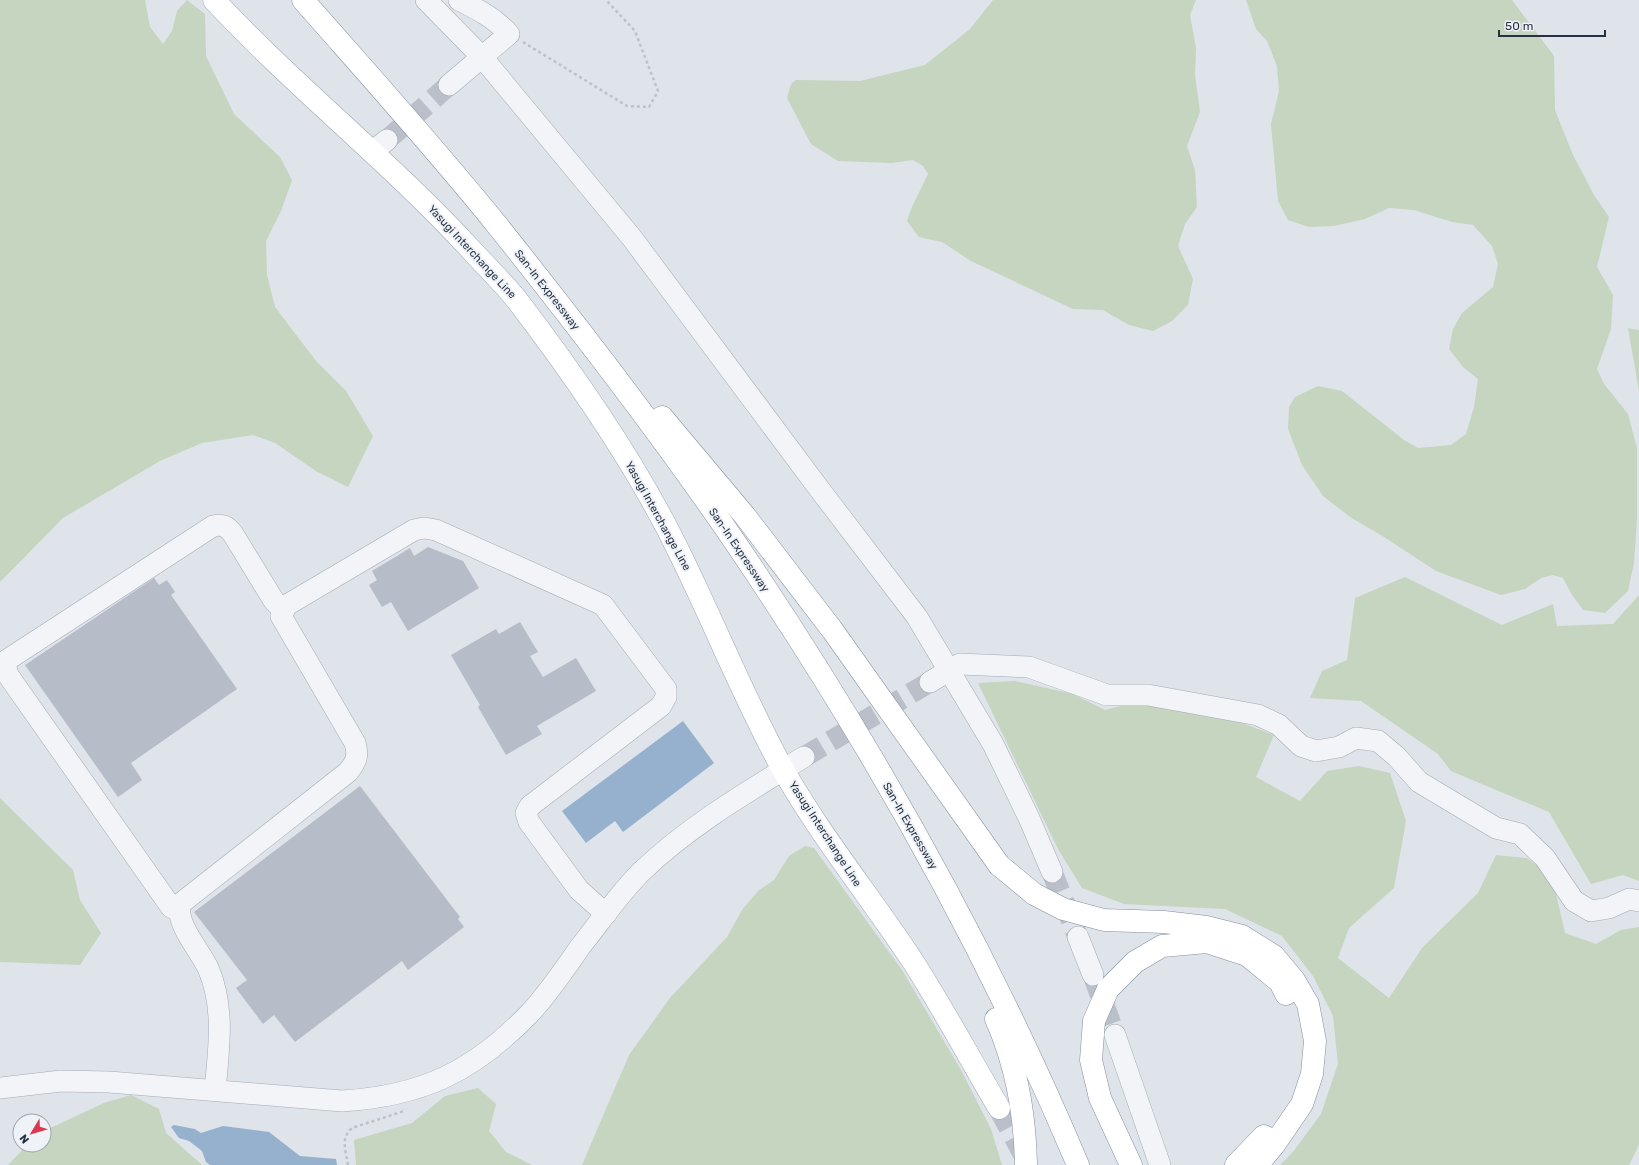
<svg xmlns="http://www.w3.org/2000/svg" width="1639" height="1165" font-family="Rubik,sans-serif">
<rect width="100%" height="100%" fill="#dfe3ea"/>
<!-- green -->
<g fill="#c5d5bf">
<polygon points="0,0 145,0 150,27 163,44 172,31 177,11 187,0 205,14 206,56 234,114 280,157 292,180 281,211 266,241 267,275 275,307 316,361 346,391 373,436 348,487 316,471 275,443 253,435 202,443 160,461 63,518 0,582"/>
<polygon points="993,0 1196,0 1190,15 1196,48 1195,75 1200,112 1187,146 1195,170 1197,207 1185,224 1178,246 1193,279 1188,305 1172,321 1153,331 1129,325 1103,310 1073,309 971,261 942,242 919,237 907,221 911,209 928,174 923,166 913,160 892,163 838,161 811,144 787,98 791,84 796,80 860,81 925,65 970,29"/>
<polygon points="1246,0 1512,0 1554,56 1555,110 1573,155 1594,195 1609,217 1597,267 1613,295 1611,329 1597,369 1604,384 1628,414 1637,448 1637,519 1634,563 1628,591 1605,613 1583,610 1572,595 1563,578 1553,575 1541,578 1525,589 1501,595 1436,571 1384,537 1350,517 1323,496 1302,465 1288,429 1289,407 1295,397 1318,386 1342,391 1404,440 1418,448 1451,445 1466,434 1474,407 1478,379 1463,367 1449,349 1453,329 1462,313 1493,287 1498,264 1492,246 1473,225 1452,222 1414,210 1389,208 1365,219 1334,226 1309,227 1288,220 1278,201 1271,124 1279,91 1277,66 1267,41 1256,29"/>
<polygon points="1628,328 1639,330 1639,391"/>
<polygon points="1405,577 1502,625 1553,604 1557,626 1613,624 1639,595 1639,881 1623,875 1591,884 1549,812 1451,771 1438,754 1361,701 1310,698 1322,671 1347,660 1355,598"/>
<polygon points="1015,681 1073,694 1105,710 1140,701 1229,718 1274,735 1256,777 1300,801 1327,771 1359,766 1390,773 1406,821 1394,888 1349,928 1338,958 1389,998 1422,948 1478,893 1496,855 1527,858 1552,877 1565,933 1596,944 1621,930 1639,927 1639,1145 1629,1165 1280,1165 1293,1152 1321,1114 1338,1064 1333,1016 1313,976 1282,936 1225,909 1124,904 1082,888 1058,849 978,683"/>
<polygon points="0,798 73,870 80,900 101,933 80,965 0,962"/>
<polygon points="805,846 814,848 902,970 961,1070 991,1129 1002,1165 582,1165 629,1055 670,998 727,937 742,910 759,890 774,880 789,856"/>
<polygon points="478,1088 496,1104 489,1131 506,1152 532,1165 356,1165 354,1140 412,1123 445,1096"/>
<polygon points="131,1095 159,1109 166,1133 202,1165 8,1165 27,1145 44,1145 44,1131 104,1103"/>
</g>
<!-- water -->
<g fill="#96b1ce">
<polygon points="683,721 714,763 623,832 615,821 586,843 562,811"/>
<polygon points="174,1125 195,1129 201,1133 223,1126 269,1132 300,1156 336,1159 337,1165 210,1165 206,1162 202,1151 189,1141 179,1138 171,1127"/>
</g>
<!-- building -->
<g fill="#b6bcc8">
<polygon points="428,547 463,561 479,588 408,631 391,602 382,607 369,585 377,580 372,571 410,548 414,556"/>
<polygon points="154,578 159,585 167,580 175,592 171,595 237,689 131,763 142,780 118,797 25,665"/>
<polygon points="520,622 538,652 530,656 543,677 576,658 596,691 537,726 542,734 506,755 478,707 480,705 451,655 496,629 499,634"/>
<polygon points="360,786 460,917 458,919 464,927 408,970 402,961 295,1042 274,1015 263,1024 236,988 247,980 194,912"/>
</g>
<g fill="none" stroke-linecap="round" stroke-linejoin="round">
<!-- minor-tunnel -->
<g stroke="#babfc9" stroke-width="21" stroke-dasharray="21 10" stroke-linecap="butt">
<polyline points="387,140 449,85"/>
<polyline points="804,757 930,682"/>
<polyline points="1052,872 1078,937"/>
<polyline points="1093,975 1115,1035"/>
</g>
<!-- major-tunnel -->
<polyline stroke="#babfc9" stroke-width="22" stroke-dasharray="22 11" stroke-linecap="butt" points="999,1108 1027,1160"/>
<defs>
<g id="minor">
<polyline points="426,0 482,57 632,238 817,486 917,617 993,744 1029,818 1052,872"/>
<path d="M449,85L509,34C495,18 477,9 459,0"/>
<polyline points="373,151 387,140"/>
<polyline points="930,682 960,664 1029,667 1107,695 1148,695 1258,715 1279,725 1301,746 1316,751 1339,747 1356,738 1378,741 1397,757 1419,782 1496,828 1520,834 1545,858 1574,901 1591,911 1609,908 1629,899 1639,901"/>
<path d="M179,911L171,907L8,675L6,667L7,660L213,526C223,524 227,526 233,534L274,601L283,610"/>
<polyline points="1078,937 1093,975"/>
<polyline points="1115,1035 1160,1165"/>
<path d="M0,1088L61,1081L109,1082L342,1101C422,1096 473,1072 529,1014C548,994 564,970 580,947C600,922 618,895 641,872C689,826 747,792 804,757"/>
<path d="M215,1090C219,1049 225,1006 208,968C199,949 176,925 180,904L348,772C356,762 359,756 355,743L281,616L287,605L414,530L424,528L436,530L603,605L666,689V697L661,706L530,806L526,813L529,822L579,890L606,914"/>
</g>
<path id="major" d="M214,0C297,89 393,164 475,254C489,269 504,284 517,300C572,372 626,449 668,530C708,607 739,689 781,766C819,834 869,895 912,960C943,1008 970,1059 999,1108"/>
<g id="highway">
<path d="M303,0C368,74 435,148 497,225C576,324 654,425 726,529C863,729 984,942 1078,1165"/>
<polyline points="662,417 745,516 833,631 999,865 1034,894 1063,909 1104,920 1164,922 1206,927 1242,936 1274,956 1294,980 1308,1004 1315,1041 1312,1074 1302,1104 1274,1145 1257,1165"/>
<path d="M996,1019C1017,1066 1025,1114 1026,1165"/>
<polyline points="1131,1165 1100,1098 1091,1060 1094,1021 1108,989 1135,962 1162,946 1207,942 1247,955 1280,982 1286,994"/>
<polyline points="1236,1165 1264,1136"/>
</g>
</defs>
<!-- minor casing -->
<use href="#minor" stroke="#a4aab5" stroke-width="22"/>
<!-- major casing -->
<use href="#major" stroke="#9da7b7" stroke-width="23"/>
<!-- highway casing -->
<use href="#highway" stroke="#8590a2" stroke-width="23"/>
<!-- path -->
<g stroke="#bec1c9" stroke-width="2.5" stroke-dasharray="3 3" stroke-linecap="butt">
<polyline points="523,42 627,106 649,107 658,91 635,31 606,0"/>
<path d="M348,1165C346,1151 340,1138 352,1128L404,1111V1109"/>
</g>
<!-- minor -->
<use href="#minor" stroke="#f3f4f8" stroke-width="21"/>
<!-- major -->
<use href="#major" stroke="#fff" stroke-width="22"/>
<!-- highway -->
<use href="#highway" stroke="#fff" stroke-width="22"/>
</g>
<g text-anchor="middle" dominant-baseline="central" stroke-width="4" stroke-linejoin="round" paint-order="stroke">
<!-- street labels -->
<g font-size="11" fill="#263143" stroke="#eff2f7">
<text transform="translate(472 252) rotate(47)">Yasugi Interchange Line</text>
<text transform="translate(547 290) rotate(52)">San-In Expressway</text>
<text transform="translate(658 516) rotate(61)">Yasugi Interchange Line</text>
<text transform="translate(739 550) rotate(56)">San-In Expressway</text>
<text transform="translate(910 826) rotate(60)">San-In Expressway</text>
<text transform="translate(825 834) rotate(57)">Yasugi Interchange Line</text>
</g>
</g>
<!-- north arrow -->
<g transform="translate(32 1133) rotate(232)"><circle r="19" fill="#eff2f7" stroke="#9fa5af"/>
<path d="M0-3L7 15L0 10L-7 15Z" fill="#dd374f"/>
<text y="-6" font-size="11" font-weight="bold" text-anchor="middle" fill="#263143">N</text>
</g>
<!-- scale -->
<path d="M1499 30v6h106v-6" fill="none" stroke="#263143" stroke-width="2"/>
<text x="1505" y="30" font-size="12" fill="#263143" stroke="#eff2f7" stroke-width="3" paint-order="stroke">50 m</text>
</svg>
